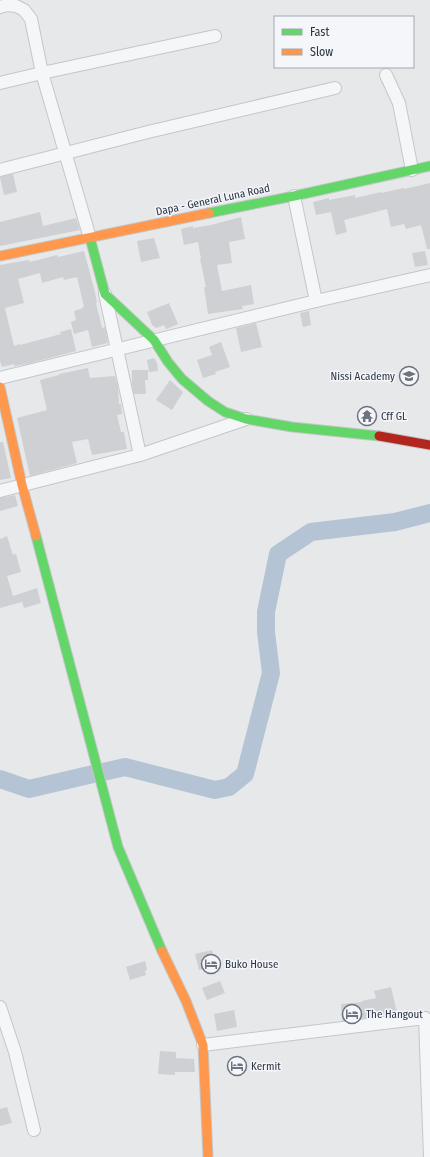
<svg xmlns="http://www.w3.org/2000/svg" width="430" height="1157" font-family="'Fira Sans Condensed',sans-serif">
<rect width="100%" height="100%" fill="#e6e8ea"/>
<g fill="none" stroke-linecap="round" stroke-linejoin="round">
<!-- river -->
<g stroke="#b4c4d5" stroke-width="18">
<polyline points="103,772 125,767 215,790 229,787 245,774 271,673 266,632 266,612 278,554 311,532 395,522 430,513"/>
<polyline points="0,779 29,789 93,774"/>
</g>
</g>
<!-- building -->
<g fill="#ced0d3">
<polygon points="13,174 17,192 4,195 0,177"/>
<polygon points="430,183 430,249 427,249 421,225 406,229 404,224 391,227 387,209 344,220 347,232 336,235 331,212 316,215 313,202 329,198 329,200 355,195 355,198 381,192 381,193 404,188 404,189"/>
<polygon points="40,212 43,226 76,218 80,230 0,246 0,222"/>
<polygon points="241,217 245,239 229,242 232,263 217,265 222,291 251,285 254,304 242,306 243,309 208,314 204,287 206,287 200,259 201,259 198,242 184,245 181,229 193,226 193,228 211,225"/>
<polygon points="154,238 160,258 141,262 137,241"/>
<polygon points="84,251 95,292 97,303 96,303 102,328 105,327 108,343 92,347 88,330 74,334 71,322 76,320 74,311 83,308 82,307 84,307 77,277 64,280 63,277 42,283 40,273 18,279 24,303 5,308 14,346 20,344 20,345 61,334 60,332 71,329 76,351 27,364 14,366 14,364 2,367 0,361 0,265 29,260 30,262 57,255 58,257"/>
<polygon points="425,251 428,265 415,267 412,253"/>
<polygon points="169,303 178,324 166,329 164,325 156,328 152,325 147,312"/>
<polygon points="309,311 311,325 303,327 300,313"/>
<polygon points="256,323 262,347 241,352 236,328"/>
<polygon points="221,342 230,367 215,372 216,374 203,378 197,360 212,355 209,347"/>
<polygon points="154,358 157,363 158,371 149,372 147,360"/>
<polygon points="88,368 90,378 115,376 118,387 119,404 121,404 122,414 117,415 121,432 124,432 127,449 92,455 88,439 72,442 77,463 30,476 17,418 47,410 40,380 59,375 59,374"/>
<polygon points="132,370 148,370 148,380 145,380 146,394 134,394 132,384"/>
<polygon points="170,380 183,392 172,410 156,400"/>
<polygon points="0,442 3,442 11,478 0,480"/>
<polygon points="15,495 18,506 0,511 0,498"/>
<polygon points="7,536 13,555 16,554 21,572 7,576 13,596 37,588 41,603 24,608 22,602 0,608 0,539"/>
<polygon points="212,950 216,966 199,970 195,954"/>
<polygon points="145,961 147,970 145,971 146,975 130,980 126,967"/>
<polygon points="220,981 225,993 207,1000 202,988"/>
<polygon points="391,987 397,1013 385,1015 342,1021 341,1004 362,1002 362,1001 376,998 374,991"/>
<polygon points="234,1010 237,1027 217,1031 214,1014"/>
<polygon points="160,1051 176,1052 176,1058 194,1059 195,1072 175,1072 175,1075 158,1074"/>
<polygon points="7,1107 12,1123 0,1126 0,1109"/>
</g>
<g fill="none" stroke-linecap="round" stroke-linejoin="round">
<defs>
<g id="street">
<polyline points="0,7 7,5 16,6 24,10 31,19 42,73 90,238"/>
<polyline points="386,75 399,103 412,170"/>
<polyline points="0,83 42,73 215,36"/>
<polyline points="0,170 148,132 335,88"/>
<polyline points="294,196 316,301"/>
<polyline points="105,294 140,455"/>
<polyline points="0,378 316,301 430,275"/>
<polyline points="0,491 140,455 246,419"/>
<polyline points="0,1007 15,1052 34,1130"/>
<polyline points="203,1045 425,1018 430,1157"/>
</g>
<g id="fast">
<polyline points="209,213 294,196 430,166"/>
<polyline points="90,238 105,294 154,340 168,362 182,379 208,401 225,412 246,419 292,427 379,436"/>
<polyline points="36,536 118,847 162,951"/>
</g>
<g id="slow">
<polyline points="0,256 209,213"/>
<polyline points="0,387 22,485 36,536"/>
<polyline points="162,951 186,1001 203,1045 208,1157"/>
</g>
<polyline id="jam" points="379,436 430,445"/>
</defs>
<!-- street casing -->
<use href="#street" stroke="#c4c6c8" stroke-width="14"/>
<!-- fast casing -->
<use href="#fast" stroke="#c4c6c8" stroke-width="11"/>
<!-- slow casing -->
<use href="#slow" stroke="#c4c6c8" stroke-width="11"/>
<!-- jam casing -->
<use href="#jam" stroke="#c4c6c8" stroke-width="11"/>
<!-- street -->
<use href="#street" stroke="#f5f6f7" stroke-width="12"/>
<!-- fast -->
<use href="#fast" stroke="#63d668" stroke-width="9"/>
<!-- slow -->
<use href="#slow" stroke="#ff974d" stroke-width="9"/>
<!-- jam -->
<use href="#jam" stroke="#b3261e" stroke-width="9"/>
</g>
<!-- icons -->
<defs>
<symbol id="school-ring" viewBox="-11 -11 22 22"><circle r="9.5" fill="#f4f6f9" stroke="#6c737f" stroke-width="1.5"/><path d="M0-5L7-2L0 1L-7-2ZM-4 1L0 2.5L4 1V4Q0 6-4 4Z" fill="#6c737f"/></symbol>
<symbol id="temple-ring" viewBox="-11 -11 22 22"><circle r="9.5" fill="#f4f6f9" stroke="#6c737f" stroke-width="1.5"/><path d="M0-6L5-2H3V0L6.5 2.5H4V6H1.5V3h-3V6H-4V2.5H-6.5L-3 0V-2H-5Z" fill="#6c737f"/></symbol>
<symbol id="hotel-ring" viewBox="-11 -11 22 22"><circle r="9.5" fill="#f4f6f9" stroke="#6c737f" stroke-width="1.5"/><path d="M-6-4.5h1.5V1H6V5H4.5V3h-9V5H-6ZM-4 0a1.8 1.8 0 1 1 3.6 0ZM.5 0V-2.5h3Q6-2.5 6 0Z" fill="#6c737f"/></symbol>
</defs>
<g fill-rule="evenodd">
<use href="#school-ring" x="398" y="365" width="22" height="22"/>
<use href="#temple-ring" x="356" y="405" width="22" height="22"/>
<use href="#hotel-ring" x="200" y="953" width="22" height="22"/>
<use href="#hotel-ring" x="341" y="1003" width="22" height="22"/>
<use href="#hotel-ring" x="226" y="1055" width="22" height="22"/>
</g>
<g text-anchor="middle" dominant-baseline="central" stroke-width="3" stroke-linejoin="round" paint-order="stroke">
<!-- street labels -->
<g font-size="11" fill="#2b3445" stroke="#f4f6f9">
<text transform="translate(213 200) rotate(-12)">Dapa - General Luna Road</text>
</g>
<!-- poi labels -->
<g font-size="11" fill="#2b3445" stroke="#f4f6f9" text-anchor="start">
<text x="395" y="376" text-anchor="end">Nissi Academy</text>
<text x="381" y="416">Cff GL</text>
<text x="225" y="964">Buko House</text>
<text x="366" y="1014">The Hangout</text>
<text x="251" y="1066">Kermit</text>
</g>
</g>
<!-- legend -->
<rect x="274" y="16" width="140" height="52" fill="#f4f6f9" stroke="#a4a8b1"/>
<rect x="282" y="29" width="20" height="6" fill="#63d668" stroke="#a4a8b1"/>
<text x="310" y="36" font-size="12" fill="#2b3445">Fast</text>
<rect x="282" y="49" width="20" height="6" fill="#ff974d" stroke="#a4a8b1"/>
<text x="310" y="56" font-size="12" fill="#2b3445">Slow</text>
</svg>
